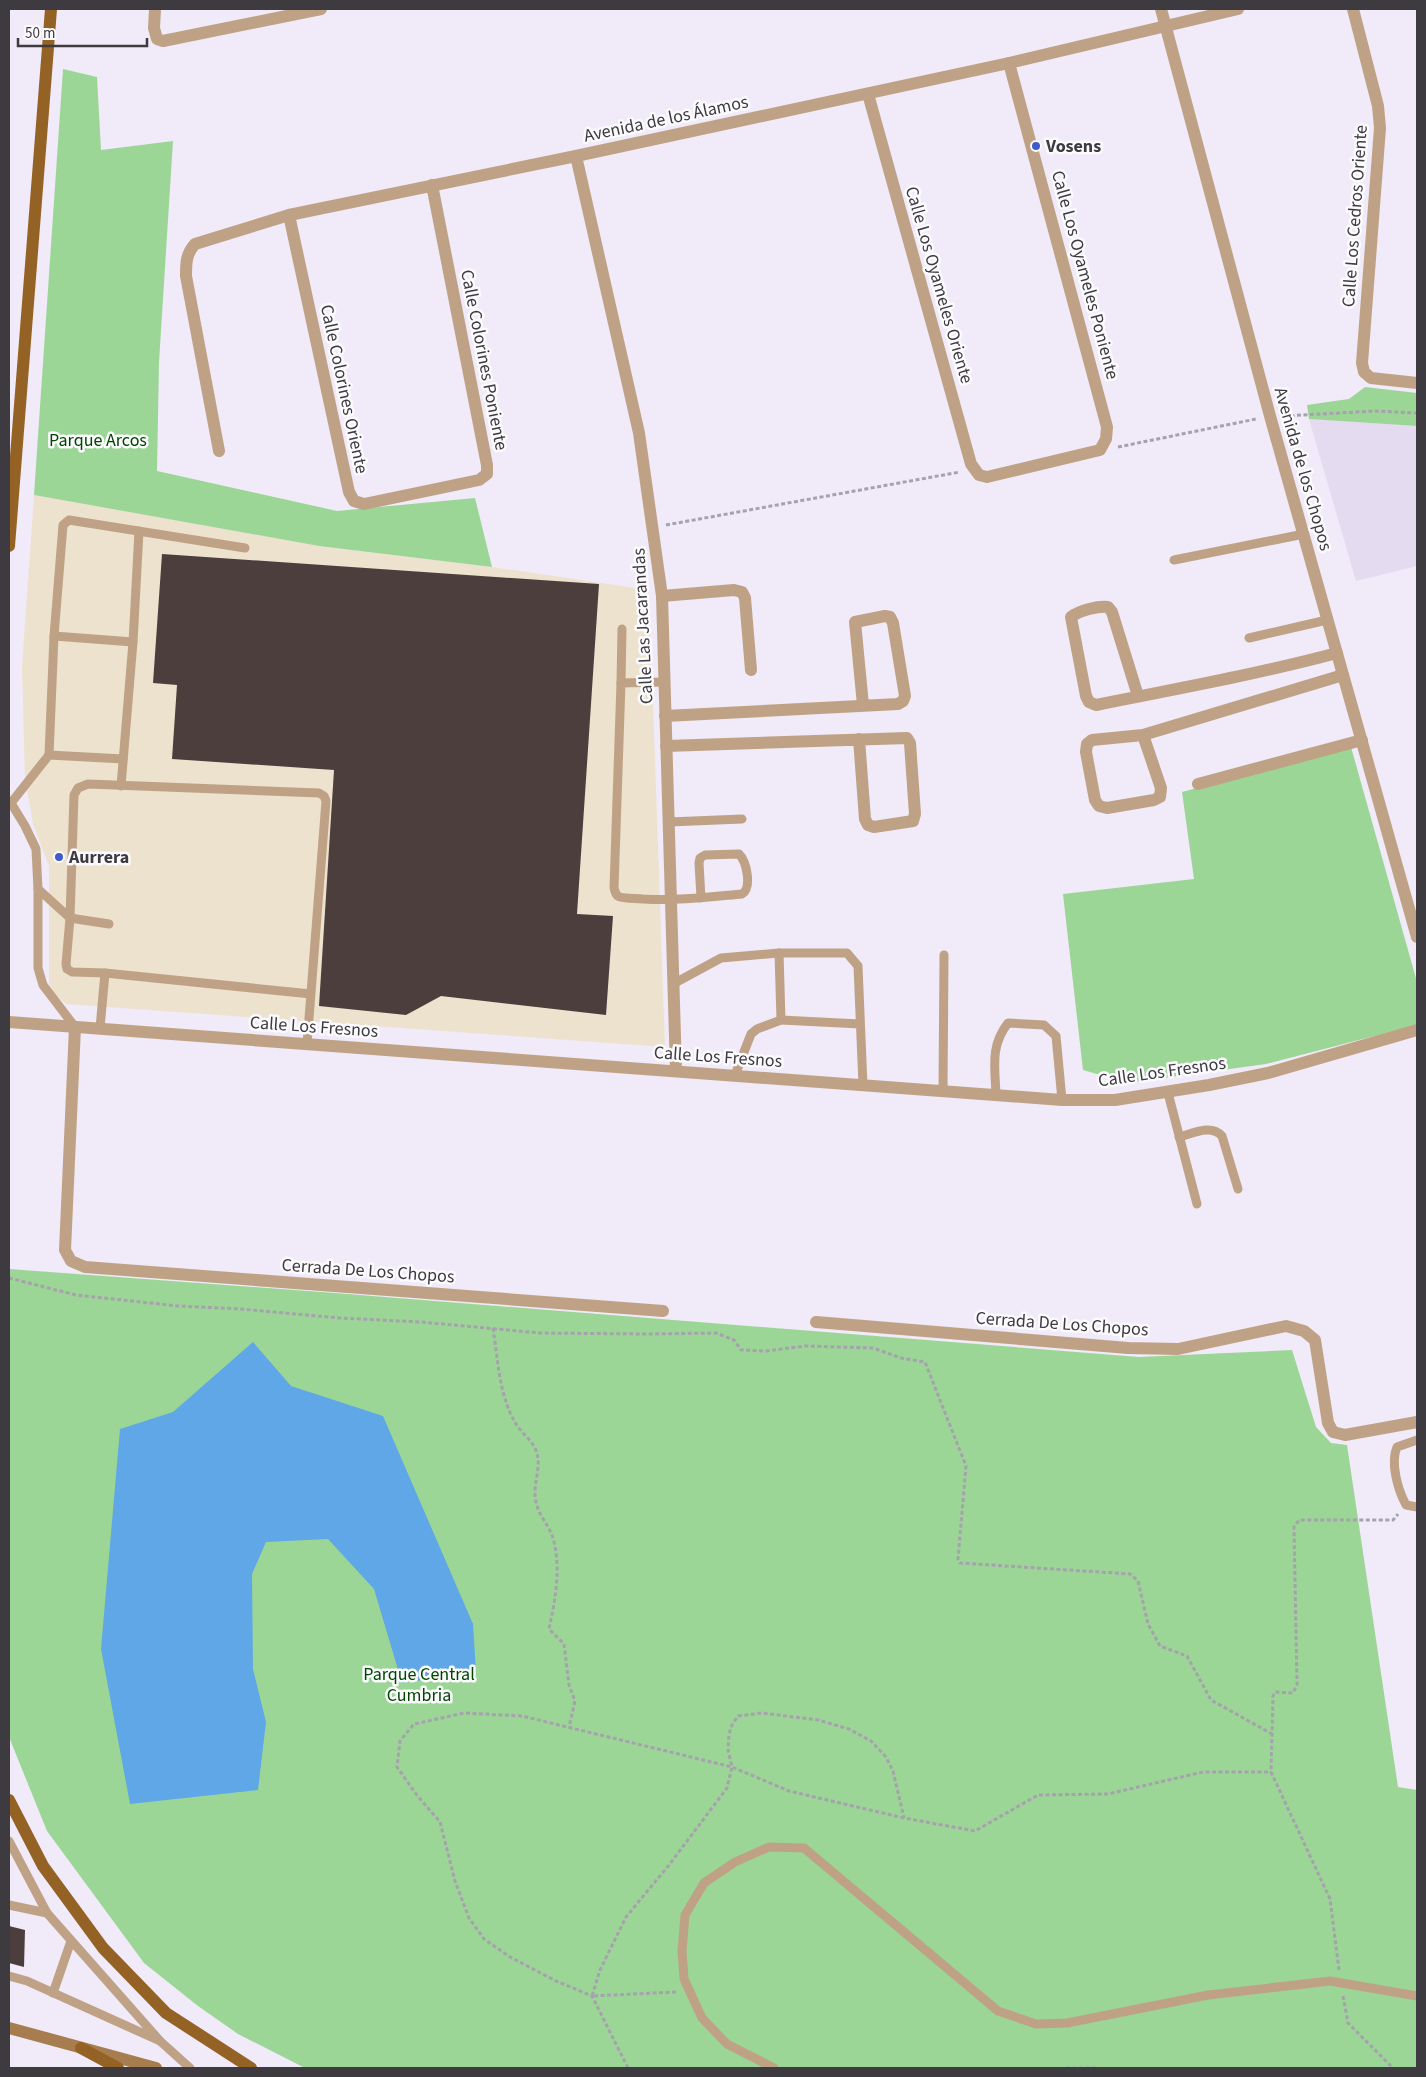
<svg xmlns="http://www.w3.org/2000/svg" width="1426" height="2077" font-family="'Source Sans 3',sans-serif">
<rect width="100%" height="100%" fill="#f0eaf9"/>
<!-- commercial -->
<polygon fill="#ede2ce" points="34,495 319,546 492,567 649,590 665,1047 66,1004 56,995 49,983 49,866 33,824 25,777 22,667"/>
<!-- built -->
<polygon fill="#e4dbf0" points="1309,419 1417,426 1417,566 1356,581"/>
<!-- green -->
<g fill="#9cd696">
<polygon points="63,69 97,77 101,150 173,141 159,362 157,471 337,511 475,498 492,567 319,546 34,495"/>
<polygon points="1365,387 1417,393 1417,426 1309,419 1307,405 1349,399"/>
<polygon points="1351,747 1417,982 1417,1025 1266,1064 1128,1083 1083,1070 1063,894 1194,879 1182,792"/>
<polygon points="9,1269 335,1293 1139,1357 1292,1350 1316,1427 1331,1443 1347,1445 1398,1787 1417,1790 1417,2068 305,2068 238,2034 198,2006 144,1963 47,1831 9,1737"/>
</g>
<!-- water -->
<polygon fill="#5fa7e6" points="253,1342 291,1386 383,1416 473,1624 476,1672 402,1683 374,1589 328,1539 266,1542 252,1574 253,1669 266,1722 258,1790 130,1804 101,1649 120,1429 173,1412"/>
<!-- building -->
<g fill="#4c3e3d">
<polygon points="162,554 599,584 577,914 613,916 606,1015 441,996 406,1015 319,1006 334,770 172,759 177,685 153,683"/>
<polygon points="9,1926 25,1930 24,1967 9,1963"/>
</g>
<g fill="none" stroke-linecap="round" stroke-linejoin="round">
<!-- path -->
<g stroke="#a6a2ad" stroke-width="3" stroke-dasharray="4 2.5" stroke-linecap="butt">
<polyline points="1284,416 1375,411 1417,413"/>
<polyline points="1118,447 1256,419"/>
<polyline points="666,525 960,472"/>
<polyline points="9,1278 76,1295 178,1306 241,1309 340,1318 421,1322 540,1333 647,1334 716,1333 734,1340 741,1350 766,1351 805,1346 873,1348 901,1358 925,1362 966,1466 958,1559 960,1563 1130,1574 1138,1581 1148,1624 1160,1646 1187,1656 1211,1700 1272,1734"/>
<path d="M493,1328C498,1360 499,1396 516,1424C521,1432 530,1439 535,1448C542,1463 535,1478 535,1493C535,1515 551,1525 554,1542C561,1570 555,1601 549,1629L564,1644L569,1685L575,1701L569,1727"/>
<polyline points="1339,1970 1330,1899 1271,1772 1273,1696 1275,1692 1293,1693 1297,1685 1294,1527 1299,1520 1393,1520 1398,1514"/>
<polyline points="676,1992 592,1996 600,1970 626,1917 669,1865 727,1788 732,1767 728,1750 729,1734 732,1725 738,1716 762,1713 818,1720 849,1729 871,1741 886,1757 893,1771 904,1818"/>
<polyline points="1343,1996 1348,2023 1393,2068"/>
<polyline points="628,2068 592,1996 556,1981 510,1957 484,1939 469,1918 455,1881 440,1822 416,1794 397,1767 400,1741 414,1724 464,1713 522,1716 732,1767 789,1791 904,1818 975,1831 1038,1795 1108,1794 1203,1772 1271,1772"/>
<polyline points="1066,2068 1099,2068"/>
</g>
<!-- service -->
<g stroke="#bfa285" stroke-width="9">
<polyline points="1174,560 1304,534"/>
<polyline points="54,636 133,642"/>
<polyline points="1249,638 1327,620"/>
<path d="M664,682L621,683L614,888C615,892 616,896 620,897C627,899 636,898 643,899C676,901 709,897 742,894C752,888 747,862 739,854L705,855L700,858L699,863L701,898"/>
<polyline points="621,683 622,629"/>
<polyline points="49,755 54,636 63,525 69,520 245,548"/>
<polyline points="121,786 133,642 139,531"/>
<polyline points="11,803 25,826 36,849 38,889 38,968 43,985 75,1027"/>
<polyline points="11,803 49,755 123,759"/>
<polyline points="669,822 742,819"/>
<polyline points="38,889 70,918 109,924"/>
<polyline points="673,984 721,958 779,953"/>
<polyline points="860,1024 781,1020 779,953 847,953 858,966 863,1085"/>
<polyline points="100,1028 105,973"/>
<polyline points="307,1044 326,801 324,796 319,793 88,784 78,788 74,795 70,918 66,964 67,969 72,972 105,973 311,994"/>
<polyline points="735,1075 751,1034 757,1029 781,1020"/>
<polyline points="943,1091 944,955"/>
<polyline points="1168,1093 1197,1204"/>
<path d="M996,1095C995,1067 990,1046 1008,1023L1044,1025L1056,1036L1062,1100"/>
<path d="M1179,1137C1194,1133 1211,1124 1222,1136L1238,1189"/>
<path d="M1417,1440L1397,1447C1390,1463 1398,1490 1406,1505L1417,1507"/>
<polyline points="9,1841 47,1913"/>
<polyline points="9,1905 47,1913 160,2041"/>
<polyline points="9,1976 27,1981 160,2041 190,2068"/>
<polyline points="53,1993 71,1941"/>
<polyline points="774,2068 727,2044 702,2018 684,1979 682,1951 685,1915 704,1883 735,1862 769,1847 804,1848 998,2011 1036,2024 1067,2023 1208,1995 1330,1981 1417,1996"/>
</g>
<!-- minor -->
<g stroke="#bfa285" stroke-width="12">
<polyline points="155,9 154,28 157,39 163,41 321,9"/>
<polyline points="1353,9 1378,106 1380,128 1362,363 1364,372 1371,378 1417,383"/>
<polyline points="868,94 971,464 979,475 987,477 1100,450 1106,439 1107,427 1009,63"/>
<polyline points="576,156 639,433 662,596 676,1071"/>
<polyline points="289,215 349,492 354,501 364,504 479,480 487,474 487,465 432,185"/>
<path d="M219,451L186,276C186,263 186,254 195,244L289,215L576,156L1009,63L1238,9"/>
<polyline points="662,596 734,590 742,592 745,598 751,670"/>
<path d="M1138,696L1112,612L1108,607C1098,606 1080,610 1071,617L1086,696L1089,702L1096,705C1176,689 1258,674 1337,653"/>
<polyline points="665,716 898,704 903,701 905,696 893,623 890,617 885,616 855,622 863,705"/>
<polyline points="1143,735 1161,788 1160,797 1154,800 1107,808 1099,806 1095,800 1086,752 1087,744 1092,740 1143,735 1343,675"/>
<polyline points="666,746 907,738 910,743 915,814 913,821 874,827 868,825 865,819 859,739"/>
<polyline points="1198,784 1362,740"/>
<polyline points="75,1027 65,1250 71,1261 85,1267 663,1311"/>
<polyline points="816,1322 1128,1348 1178,1349 1286,1326 1304,1331 1315,1340 1328,1423 1333,1432 1345,1435 1417,1422"/>
</g>
<!-- tertiary -->
<g stroke="#bfa285" stroke-width="12">
<polyline points="1161,9 1270,416 1417,937"/>
<polyline points="9,1022 1062,1100 1115,1100 1209,1085 1268,1073 1417,1030"/>
</g>
<!-- secondary -->
<polyline stroke="#a77d50" stroke-width="12" points="9,2028 156,2068"/>
<!-- primary -->
<g stroke="#956225" stroke-width="12">
<polyline points="9,546 51,9"/>
<polyline points="9,1800 43,1866 103,1948 166,2013 251,2068"/>
<polyline points="81,2048 118,2068"/>
</g>
</g>
<!-- markers -->
<g fill="#3e5acc" stroke="#fbfafd" stroke-width="2">
<circle cx="1036" cy="146" r="5"/>
<circle cx="59" cy="857" r="5"/>
</g>
<g text-anchor="middle" dominant-baseline="central" stroke-width="5" stroke-linejoin="round" paint-order="stroke">
<!-- street labels -->
<g font-size="18" fill="#3d3a40" stroke="#fbfafd">
<text transform="translate(666 119) rotate(-12)">Avenida de los Álamos</text>
<text transform="translate(1355 216) rotate(-86)">Calle Los Cedros Oriente</text>
<text transform="translate(1085 275) rotate(75)">Calle Los Oyameles Poniente</text>
<text transform="translate(939 285) rotate(74)">Calle Los Oyameles Oriente</text>
<text transform="translate(484 360) rotate(79)">Calle Colorines Poniente</text>
<text transform="translate(344 389) rotate(78)">Calle Colorines Oriente</text>
<text transform="translate(1303 469) rotate(74)">Avenida de los Chopos</text>
<text transform="translate(643 626) rotate(-93)">Calle Las Jacarandas</text>
<text transform="translate(314 1027) rotate(4)">Calle Los Fresnos</text>
<text transform="translate(718 1057) rotate(4)">Calle Los Fresnos</text>
<text transform="translate(1162 1072) rotate(-8)">Calle Los Fresnos</text>
<text transform="translate(368 1271) rotate(4)">Cerrada De Los Chopos</text>
<text transform="translate(1062 1324) rotate(4)">Cerrada De Los Chopos</text>
</g>
<!-- poi labels -->
<g font-size="18" font-weight="bold" fill="#3d3a40" stroke="#fbfafd" text-anchor="start">
<text x="1046" y="146">Vosens</text>
<text x="69" y="857">Aurrera</text>
</g>
<!-- park labels -->
<g font-size="18" fill="#004600" stroke="#fbfafd">
<text x="98" y="440">Parque Arcos</text>
<text x="419" y="1674">Parque Central<tspan x="419" dy="21">Cumbria</tspan></text>
</g>
</g>
<!-- border -->
<rect width="1426" height="2077" fill="none" stroke="#3d3a40" stroke-width="20"/>
<!-- scale -->
<path d="M18 38v8h129v-8" fill="none" stroke="#3d3a40" stroke-width="2.5"/>
<text x="25" y="38" font-size="15" fill="#3d3a40" stroke="#fbfafd" stroke-width="4" paint-order="stroke">50 m</text>
</svg>
